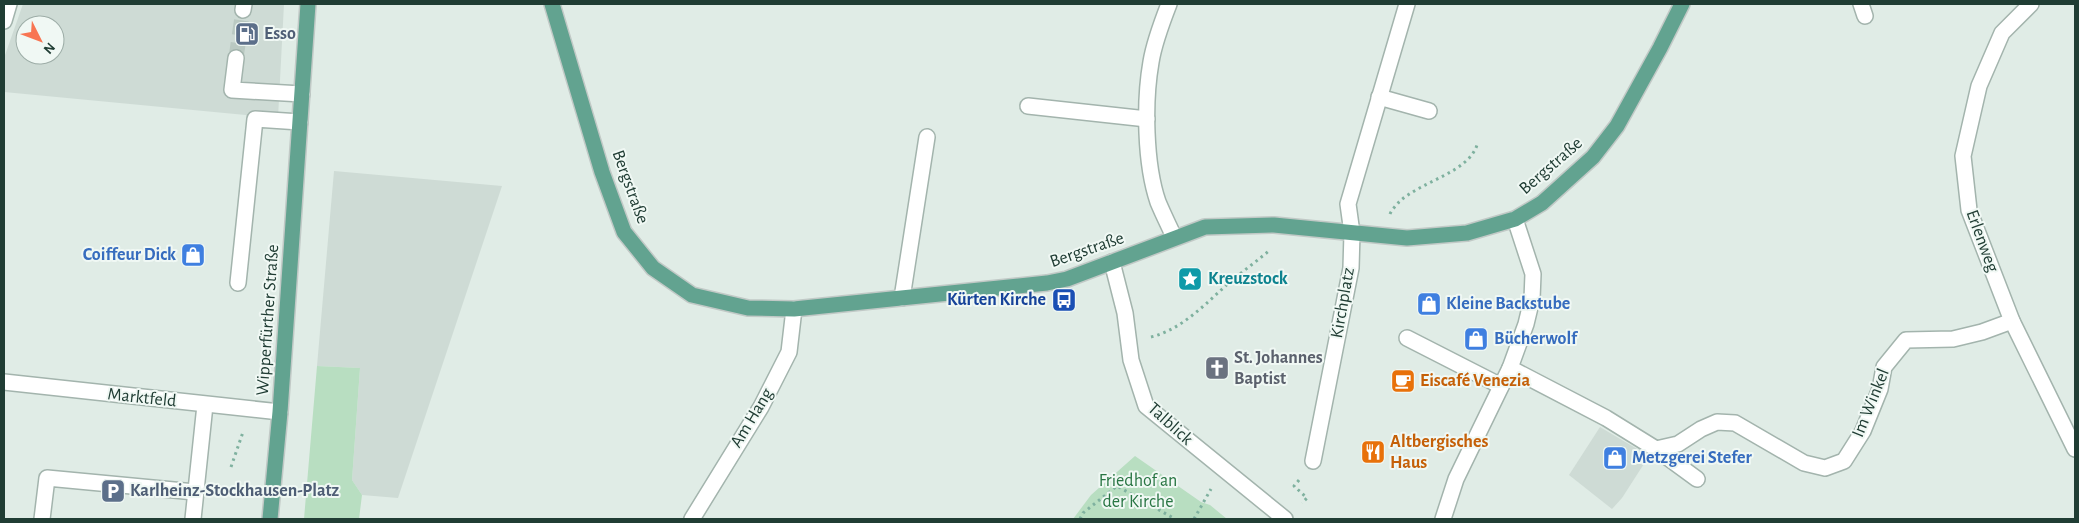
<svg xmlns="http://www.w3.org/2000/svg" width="2079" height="523" font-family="'Alegreya Sans',sans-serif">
<rect width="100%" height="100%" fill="#e0ece6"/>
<!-- built -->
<g fill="#cedbd5" fill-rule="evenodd">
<path d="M23,4H284L278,118L4,92V58ZM25,25H55V55H25Z"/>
<polygon points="334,171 502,186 398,498 362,495 352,480 360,368 317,366"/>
<polygon points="1600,427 1649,456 1622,498 1612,509 1569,475"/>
</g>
<!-- green -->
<g fill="#b8dec1">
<polygon points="317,366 360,368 352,480 362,495 359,519 304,519"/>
<polygon points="1135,456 1201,502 1210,505 1227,519 1073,519 1091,495"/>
</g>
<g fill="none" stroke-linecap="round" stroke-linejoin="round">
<!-- minor-tunnel -->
<polyline stroke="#bac9c2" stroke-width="15" stroke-dasharray="15 8" stroke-linecap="butt" points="236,58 243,10"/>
<defs>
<g id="minor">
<path d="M1169,4C1162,22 1154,43 1151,62C1144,102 1145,164 1158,202C1163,214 1169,226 1174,237"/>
<polyline points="1861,4 1865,16"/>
<polyline points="2031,4 2002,33 1979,86 1963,156 1969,210 2012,321 2075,449"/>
<polyline points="243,10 244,4"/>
<polyline points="4,21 9,4"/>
<polyline points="236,58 232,90 302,94"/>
<polyline points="1379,97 1429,111"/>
<polyline points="1028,106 1147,119"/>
<polyline points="1112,262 1125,313 1131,360 1146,406 1285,519"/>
<polyline points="238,283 255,119 300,122"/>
<polyline points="902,298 927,137"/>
<polyline points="1407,338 1501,386"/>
<polyline points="1510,368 1606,418 1656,449 1697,479"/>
<polyline points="4,382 280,412"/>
<polyline points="1656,449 1678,444 1701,429 1717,422 1735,423 1804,463 1825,468 1844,461 1863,431 1880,389 1884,367 1906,340 1953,339 1982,332 2012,321"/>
<polyline points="1313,461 1351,268 1352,233 1348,204 1407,4"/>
<polyline points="42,519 47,478 195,492"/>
<polyline points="193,519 205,405"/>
<polyline points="692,519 761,407 789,352 794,309"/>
<polyline points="1443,519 1456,479 1510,368 1526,324 1532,299 1533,274 1515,219"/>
</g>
<g id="major">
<polyline points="552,4 602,172 624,232 653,268 692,295 748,308 794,309 1047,283 1067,279 1205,227 1274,225 1407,238 1467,233 1515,219 1542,203 1593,157 1617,126 1660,48 1682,4"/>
<polyline points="270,519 280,412 308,4"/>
</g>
</defs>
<!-- minor casing -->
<use href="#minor" stroke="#a3b4ad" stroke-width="18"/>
<!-- major casing -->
<use href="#major" stroke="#c1c9c6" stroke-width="18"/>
<!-- path -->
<g stroke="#7fb19f" stroke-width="3" stroke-dasharray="2.5 4" stroke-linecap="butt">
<path d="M1390,214C1392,209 1396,206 1399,202C1421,181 1468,173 1477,145"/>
<path d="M1151,337C1183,329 1206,303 1230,282C1243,271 1257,261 1270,250"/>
<polyline points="231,467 243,432"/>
<polyline points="1299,480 1294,486 1307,498 1302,503"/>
<polyline points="1080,519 1083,513 1117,486 1175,519"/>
<polyline points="1194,519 1211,489"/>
</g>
<!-- minor -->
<use href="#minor" stroke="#fff" stroke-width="15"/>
<!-- major -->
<use href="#major" stroke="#62a390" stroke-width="15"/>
</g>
<!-- icons -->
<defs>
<symbol id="fuel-square" viewBox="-11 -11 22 22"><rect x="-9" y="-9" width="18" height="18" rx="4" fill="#5c6f8a" stroke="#f0f8f4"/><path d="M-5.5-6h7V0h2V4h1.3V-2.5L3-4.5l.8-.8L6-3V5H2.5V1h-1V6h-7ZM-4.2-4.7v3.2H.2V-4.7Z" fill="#fff"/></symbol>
<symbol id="shop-square" viewBox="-11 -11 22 22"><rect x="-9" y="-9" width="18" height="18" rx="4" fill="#3f7fe0" stroke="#f0f8f4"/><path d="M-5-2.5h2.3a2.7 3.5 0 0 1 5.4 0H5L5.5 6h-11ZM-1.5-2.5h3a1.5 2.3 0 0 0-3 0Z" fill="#fff"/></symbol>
<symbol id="sight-square" viewBox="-11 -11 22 22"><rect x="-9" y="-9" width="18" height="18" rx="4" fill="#0f9aa8" stroke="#f0f8f4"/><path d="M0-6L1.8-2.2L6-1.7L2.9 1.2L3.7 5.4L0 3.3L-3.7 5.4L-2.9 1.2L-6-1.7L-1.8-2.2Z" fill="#fff"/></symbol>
<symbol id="bus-square" viewBox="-11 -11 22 22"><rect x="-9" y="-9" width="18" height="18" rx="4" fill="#1a4fb4" stroke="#f0f8f4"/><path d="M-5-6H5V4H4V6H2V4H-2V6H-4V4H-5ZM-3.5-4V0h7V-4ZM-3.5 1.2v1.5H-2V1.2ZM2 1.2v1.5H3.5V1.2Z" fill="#fff"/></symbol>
<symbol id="church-square" viewBox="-11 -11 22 22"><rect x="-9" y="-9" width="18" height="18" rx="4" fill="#6b7280" stroke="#f0f8f4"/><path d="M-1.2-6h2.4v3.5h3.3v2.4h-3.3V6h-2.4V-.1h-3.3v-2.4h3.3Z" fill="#fff"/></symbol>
<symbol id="cafe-square" viewBox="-11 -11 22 22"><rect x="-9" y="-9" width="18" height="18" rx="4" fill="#e8710a" stroke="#f0f8f4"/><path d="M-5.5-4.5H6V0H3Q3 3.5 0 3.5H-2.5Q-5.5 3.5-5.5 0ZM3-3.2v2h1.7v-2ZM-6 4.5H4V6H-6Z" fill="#fff"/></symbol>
<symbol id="restaurant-square" viewBox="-11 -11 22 22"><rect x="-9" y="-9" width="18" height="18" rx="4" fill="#e8710a" stroke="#f0f8f4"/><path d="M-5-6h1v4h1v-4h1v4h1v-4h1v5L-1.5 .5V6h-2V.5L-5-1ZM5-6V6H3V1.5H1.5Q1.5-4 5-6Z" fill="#fff"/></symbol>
<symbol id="parking-square" viewBox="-11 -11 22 22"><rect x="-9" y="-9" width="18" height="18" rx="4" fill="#5c6f8a" stroke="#f0f8f4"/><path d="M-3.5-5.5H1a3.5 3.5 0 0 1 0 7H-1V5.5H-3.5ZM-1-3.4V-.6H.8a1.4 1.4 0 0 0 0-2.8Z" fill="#fff"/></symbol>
</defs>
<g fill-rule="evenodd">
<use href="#fuel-square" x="233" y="20" width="28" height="28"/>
<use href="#shop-square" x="179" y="241" width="28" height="28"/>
<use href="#sight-square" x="1176" y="265" width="28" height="28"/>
<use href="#bus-square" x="1050" y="286" width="28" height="28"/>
<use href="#shop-square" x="1415" y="290" width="28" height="28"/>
<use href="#shop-square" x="1462" y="325" width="28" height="28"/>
<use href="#church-square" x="1203" y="354" width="28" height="28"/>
<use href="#cafe-square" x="1389" y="367" width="28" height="28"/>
<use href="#restaurant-square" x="1359" y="438" width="28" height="28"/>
<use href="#shop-square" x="1601" y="444" width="28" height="28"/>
<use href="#parking-square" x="99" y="477" width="28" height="28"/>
</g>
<g text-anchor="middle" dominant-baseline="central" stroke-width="4" stroke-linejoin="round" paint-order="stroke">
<!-- service labels -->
<g font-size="18" font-weight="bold" fill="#4e5e75" stroke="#f0f8f4" text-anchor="start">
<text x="264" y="34">Esso</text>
<text x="130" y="491">Karlheinz-Stockhausen-Platz</text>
</g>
<!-- street labels -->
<g font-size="18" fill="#203d34" stroke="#f0f8f4">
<text transform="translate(1551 166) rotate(-41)">Bergstraße</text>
<text transform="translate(630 187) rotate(70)">Bergstraße</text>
<text transform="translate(1982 241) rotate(70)">Erlenweg</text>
<text transform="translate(1087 250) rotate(-19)">Bergstraße</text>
<text transform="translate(1343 303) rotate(-80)">Kirchplatz</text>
<text transform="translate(268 320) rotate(-86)">Wipperfürther Straße</text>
<text transform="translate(142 398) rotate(6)">Marktfeld</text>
<text transform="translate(1871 403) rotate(-68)">Im Winkel</text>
<text transform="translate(752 418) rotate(-59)">Am Hang</text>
<text transform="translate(1170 424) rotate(42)">Talblick</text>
</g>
<!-- shop labels -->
<g font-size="18" font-weight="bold" fill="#366cbe" stroke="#f0f8f4" text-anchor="start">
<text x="176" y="255" text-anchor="end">Coiffeur Dick</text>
<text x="1446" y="304">Kleine Backstube</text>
<text x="1494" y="339">Bücherwolf</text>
<text x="1632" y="458">Metzgerei Stefer</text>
</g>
<!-- culture labels -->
<g font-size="18" font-weight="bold" fill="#0d838f" stroke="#f0f8f4" text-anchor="start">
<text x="1208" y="279">Kreuzstock</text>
</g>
<!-- transit labels -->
<g font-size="18" font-weight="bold" fill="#164399" stroke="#f0f8f4" text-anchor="end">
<text x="1046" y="300">Kürten Kirche</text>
</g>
<!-- worship labels -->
<g font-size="18" font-weight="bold" fill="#5b616d" stroke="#f0f8f4" text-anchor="start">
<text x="1234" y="358">St. Johannes<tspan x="1234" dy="21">Baptist</tspan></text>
</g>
<!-- food labels -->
<g font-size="18" font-weight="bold" fill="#c56008" stroke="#f0f8f4" text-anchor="start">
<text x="1420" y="381">Eiscafé Venezia</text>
<text x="1390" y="442">Altbergisches<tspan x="1390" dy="21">Haus</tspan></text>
</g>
<!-- park labels -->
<g font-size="18" fill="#287543" stroke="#f0f8f4">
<text x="1138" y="481">Friedhof an<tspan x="1138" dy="21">der Kirche</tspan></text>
</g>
</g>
<!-- border -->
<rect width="2079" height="523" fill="none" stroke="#203d34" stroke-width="10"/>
<!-- north arrow -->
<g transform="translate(40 40) rotate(132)"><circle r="24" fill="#f0f8f4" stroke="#9dada7"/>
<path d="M0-4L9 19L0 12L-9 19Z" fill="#f87552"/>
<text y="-8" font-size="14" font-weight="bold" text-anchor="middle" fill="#203d34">N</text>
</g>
</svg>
